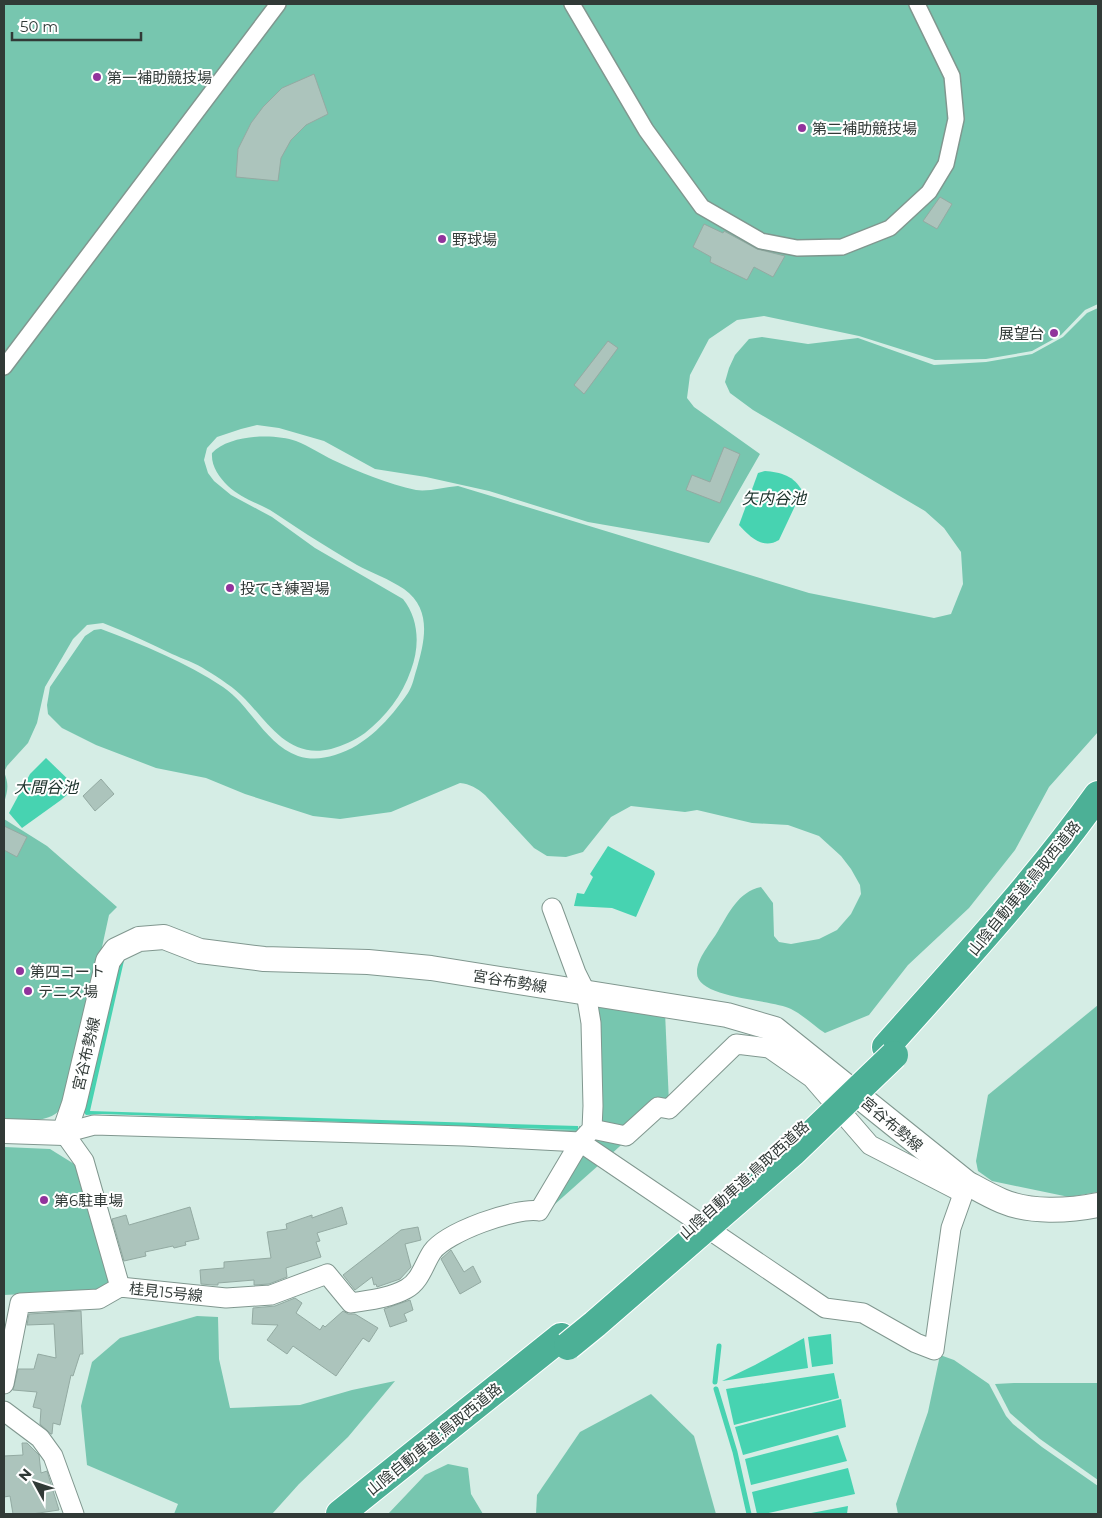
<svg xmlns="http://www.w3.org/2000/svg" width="1102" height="1518" font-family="Montserrat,'Noto Sans JP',sans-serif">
<rect width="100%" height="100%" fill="#d5ede5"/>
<!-- green -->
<g fill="#77c6af">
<path d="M4,4H1098V304L1085,310L1061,335L1032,351L986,359L935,360L859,336L764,316L737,320L709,339L690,375L687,398L694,407L760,454L709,543L588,522L489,491L426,477L375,469L324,441L279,428L257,425L241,429L217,437L207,448L204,460L208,473L214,481L231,495L272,517L315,548L403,599C419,619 420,646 411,670C402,696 386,716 365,733C354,741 344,745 331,749C289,759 270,725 245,699C235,688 219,678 206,670C196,663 183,659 172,654C149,643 126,632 103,623L87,625L73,639L45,687L37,723L28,743L7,766L4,772C9,784 8,790 4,803Z"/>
<path d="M1098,308V732L1049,787L1015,850L969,908L908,965L869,1015L825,1033C814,1026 803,1015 791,1009C773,999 695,999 697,972C697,958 711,943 718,931C729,913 738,892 761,887L773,903L774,936L779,942L791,944L819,939L837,930L851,914L861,894L860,885L851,869L841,856L819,836L788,825L752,823L697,810L685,812L631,806L611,817L583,852L566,857L547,856L534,848L485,795C477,788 470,784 460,783L391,812L340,819L313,816L245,794L206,778L156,768L96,745L62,728L48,714L47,705L50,687L85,636L94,630L101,629C143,645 186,662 223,687C251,706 265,744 298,756C311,760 322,759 335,755C366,746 390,719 408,693C413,685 414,677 417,668C425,640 432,609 404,589C389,579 372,573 357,565C340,555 324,545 308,535C295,527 283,518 270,510C256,503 240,497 228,486C219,477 211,466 212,453C229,435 273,433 296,441C309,446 321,454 333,460C359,472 388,484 416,490C428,492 445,487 458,486L809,593L934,618L951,614L963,584L961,552L944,528L925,511L753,410L730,393L725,382L729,368L735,355L749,339L762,337L808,344L858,338L934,365L986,362L1032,354L1063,337L1087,313Z"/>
<path d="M4,819L47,846L117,907L109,915L70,1094C66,1099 63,1107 59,1111C45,1124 21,1120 4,1120Z"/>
<polygon points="594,1000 665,1012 669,1103 634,1134 601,1127"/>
<polygon points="1098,1005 1098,1192 1069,1197 992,1181 978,1171 976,1161 988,1095"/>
<polygon points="579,1126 586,1127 579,1135 465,1127 578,1130"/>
<polygon points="590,1138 628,1139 545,1213"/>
<polygon points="4,1147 50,1149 79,1167 110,1275 109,1282 103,1290 4,1295"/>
<polygon points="197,1316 218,1317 219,1359 230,1408 300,1405 352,1390 395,1381 348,1437 299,1484 272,1514 174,1514 178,1504 87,1465 81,1406 92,1362 120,1338"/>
<polygon points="940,1355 954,1360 989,1384 1006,1416 1013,1424 1042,1447 1098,1486 1098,1514 898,1514 896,1504 928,1412"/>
<polygon points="1014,1383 1098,1383 1098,1480 1040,1439 1010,1413 995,1384"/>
<polygon points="651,1394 694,1436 716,1514 536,1514 537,1495 580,1432"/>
<polygon points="448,1464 468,1468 471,1494 483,1514 388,1514 425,1475"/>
</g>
<!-- water -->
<g fill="#47d3b1">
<path d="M765,471C780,472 795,476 802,491L779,540C763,550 750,537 739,525L758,473Z"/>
<polygon points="46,758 76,787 61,800 22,828 9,813 30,774"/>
<polygon points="608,846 654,871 655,874 636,917 612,908 574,906 577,893 584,894 593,877 590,874"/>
<polygon points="125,956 90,1111 509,1124 578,1126 578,1130 102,1114 86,1115 81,1109 117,961"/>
<polygon points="831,1334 833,1364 812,1367 808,1337"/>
<polygon points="804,1338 808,1368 722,1381 755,1365"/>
<polygon points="834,1373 839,1398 734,1425 726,1389"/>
<polygon points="841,1399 846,1427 743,1455 735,1427"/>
<polygon points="838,1435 847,1461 751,1485 745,1459"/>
<polygon points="848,1468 855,1494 764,1514 757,1514 752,1492"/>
<polygon points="848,1506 847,1514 806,1514"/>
</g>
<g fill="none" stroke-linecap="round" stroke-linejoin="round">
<!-- stream -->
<g stroke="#47d3b1" stroke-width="5">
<polyline points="715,1382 719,1346"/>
<polyline points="716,1389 735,1452 749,1514"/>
</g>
</g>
<!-- building -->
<g fill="#acc4bc" stroke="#93aaa2">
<polygon points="314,74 328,114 306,125 291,140 281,158 278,181 236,177 238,149 251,123 263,107 282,88"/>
<polygon points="940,197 952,204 937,229 923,221"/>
<polygon points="704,224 723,233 724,231 757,249 785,256 773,277 754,267 747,280 710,262 711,257 693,247"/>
<polygon points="608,341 618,348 584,394 574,385"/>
<polygon points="724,447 740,454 720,503 686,490 692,475 710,482"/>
<polygon points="101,779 114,794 95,811 83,796"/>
<polygon points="4,826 27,837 17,857 4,850"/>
<polygon points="190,1207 199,1239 185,1242 186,1245 174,1248 173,1246 145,1252 146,1256 124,1261 112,1219 126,1215 129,1225"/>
<polygon points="342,1207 347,1224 317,1233 320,1241 316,1242 321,1257 286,1268 287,1277 269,1284 254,1285 254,1280 218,1283 218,1285 213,1285 201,1284 200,1270 224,1268 224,1262 271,1258 267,1232 287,1229 286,1224 312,1215 312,1218"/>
<polygon points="418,1227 421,1240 405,1244 411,1267 400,1279 377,1287 376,1284 374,1285 372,1277 355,1290 343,1275 401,1230"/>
<polygon points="451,1250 464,1272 473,1266 481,1282 460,1294 441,1259"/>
<polygon points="295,1298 302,1303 296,1313 320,1330 323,1325 325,1327 343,1311 348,1314 355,1314 378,1328 369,1342 363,1338 336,1376 293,1346 287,1354 267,1340 278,1325 252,1324 253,1308 275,1306"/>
<polygon points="410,1300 413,1310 404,1314 407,1321 390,1327 384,1309"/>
<polygon points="81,1311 83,1354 80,1354 73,1376 71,1375 60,1425 53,1423 52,1434 51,1434 40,1424 41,1409 33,1407 37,1392 13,1390 18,1369 34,1369 38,1354 56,1358 54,1324 27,1325 29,1314"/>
<polygon points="22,1443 27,1443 39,1455 41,1473 47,1471 59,1510 32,1514 13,1514 10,1496 4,1497 4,1456 23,1455"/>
</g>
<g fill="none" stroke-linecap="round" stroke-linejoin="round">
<defs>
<g id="pedestrian">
<polyline points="572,4 646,130 702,207 761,241 797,248 842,247 890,228 929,192 946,164 956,119 952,76 917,4"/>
<polyline points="4,367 278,4"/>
</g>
<g id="minor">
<polyline points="592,1129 626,1136 658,1107 669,1109 736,1044 769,1048 812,1078 870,1145 963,1193"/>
<polyline points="120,1287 84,1161 64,1133 94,1125 464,1136 580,1142 825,1308 863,1313 916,1343 934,1350 951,1228 967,1183"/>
<path d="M4,1384L20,1303L99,1299L120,1287L226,1298L271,1295L327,1274L351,1303C369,1300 390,1298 406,1289C420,1282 424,1264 432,1252C446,1232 516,1207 539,1211L580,1142L592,1129L593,1106L591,1023L586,993L576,973L552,908"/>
<polyline points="4,1411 40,1438 53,1456 74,1514"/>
</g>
<path id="tertiary" d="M4,1131L64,1133L74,1104L108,961L116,950L139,939L164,937L200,951L264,959L368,962L431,968L727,1015L775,1029L967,1183C978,1189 990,1196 1002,1201C1030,1213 1068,1211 1098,1205"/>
<g id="motorway">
<path d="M886,1047C959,965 1034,884 1098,795"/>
<polyline points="340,1514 561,1337"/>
</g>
</defs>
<!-- pedestrian casing -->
<use href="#pedestrian" stroke="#80978f" stroke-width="18"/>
<!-- minor casing -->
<use href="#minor" stroke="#80978f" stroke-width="21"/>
<!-- tertiary casing -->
<use href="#tertiary" stroke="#80978f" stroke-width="26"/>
<!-- motorway casing -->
<use href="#motorway" stroke="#fff" stroke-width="30"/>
<!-- pedestrian -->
<use href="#pedestrian" stroke="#fff" stroke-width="15"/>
<!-- minor -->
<use href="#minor" stroke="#fff" stroke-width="19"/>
<!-- tertiary -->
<use href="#tertiary" stroke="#fff" stroke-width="24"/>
<!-- motorway -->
<use href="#motorway" stroke="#4cb096" stroke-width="28"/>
<defs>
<polyline id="motorway-bridge" points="568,1346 595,1324 793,1152 894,1055"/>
</defs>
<!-- motorway-bridge casing -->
<use href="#motorway-bridge" stroke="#fff" stroke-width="30" stroke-linecap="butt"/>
<!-- motorway-bridge -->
<use href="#motorway-bridge" stroke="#4cb096" stroke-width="28"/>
</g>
<!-- markers -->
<g fill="#91339c" stroke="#fff" stroke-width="2">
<circle cx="97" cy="77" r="5"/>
<circle cx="802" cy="128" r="5"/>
<circle cx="442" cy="239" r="5"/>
<circle cx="1054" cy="333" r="5"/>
<circle cx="230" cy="588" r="5"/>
<circle cx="20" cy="971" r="5"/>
<circle cx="28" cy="991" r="5"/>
<circle cx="44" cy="1200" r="5"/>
</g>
<g text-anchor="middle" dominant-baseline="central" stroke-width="4" stroke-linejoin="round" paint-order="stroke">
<!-- poi labels -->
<g font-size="15" fill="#313a37" stroke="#fff" text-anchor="start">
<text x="107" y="77">第一補助競技場</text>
<text x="812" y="128">第二補助競技場</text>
<text x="452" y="239">野球場</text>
<text x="1044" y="333" text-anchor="end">展望台</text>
<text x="240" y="588">投てき練習場</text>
<text x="30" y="971">第四コート</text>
<text x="38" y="991">テニス場</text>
<text x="54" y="1200">第6駐車場</text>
</g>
<!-- street labels -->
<g font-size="15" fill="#313a37" stroke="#fff">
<text transform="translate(1024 888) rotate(-51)">山陰自動車道;鳥取西道路</text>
<text transform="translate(510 981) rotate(9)">宮谷布勢線</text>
<text transform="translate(86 1054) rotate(-77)">宮谷布勢線</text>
<text transform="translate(892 1124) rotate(40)">宮谷布勢線</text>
<text transform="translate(744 1180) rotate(-42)">山陰自動車道;鳥取西道路</text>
<text transform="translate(166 1292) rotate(6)">桂見15号線</text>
<text transform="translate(434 1439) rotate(-39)">山陰自動車道;鳥取西道路</text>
</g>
<!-- water labels -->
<g font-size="16" font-style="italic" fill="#1b322b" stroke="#fff">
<text x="774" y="498">矢内谷池</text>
<text x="46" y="787">大間谷池</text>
</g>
</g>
<!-- border -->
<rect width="1102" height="1518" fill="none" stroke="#313a37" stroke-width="10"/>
<!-- north arrow -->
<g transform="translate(35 1483) rotate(310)" stroke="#ffffff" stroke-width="4" paint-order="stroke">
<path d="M0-4L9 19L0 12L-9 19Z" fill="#313a37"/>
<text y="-8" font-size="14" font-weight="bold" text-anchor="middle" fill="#313a37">N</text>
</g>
<!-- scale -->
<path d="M12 32v8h129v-8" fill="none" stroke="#313a37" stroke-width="2.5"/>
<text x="20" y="32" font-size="15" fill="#313a37" stroke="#ffffff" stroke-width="4" paint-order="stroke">50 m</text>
</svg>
